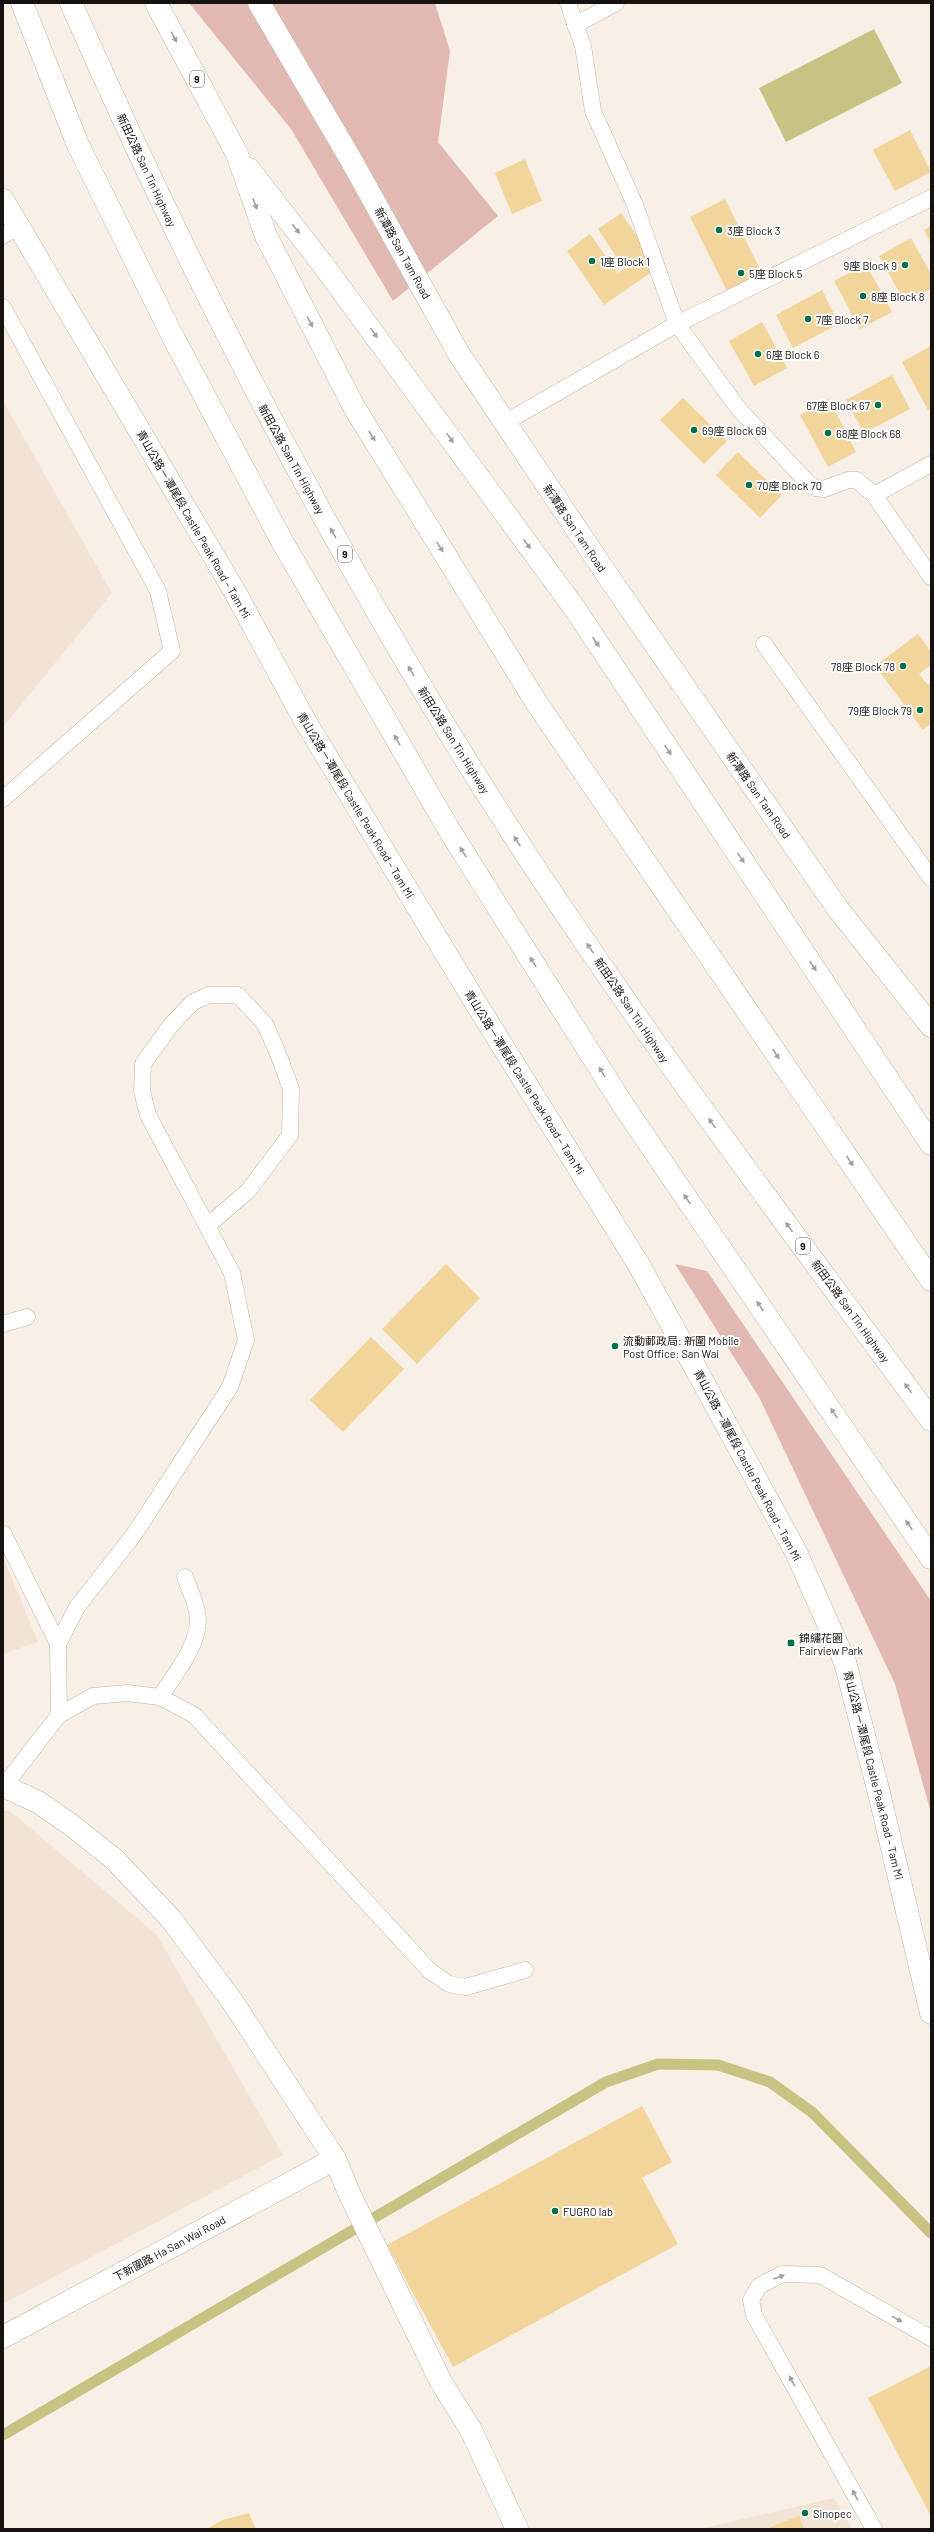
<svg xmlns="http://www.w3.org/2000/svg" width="934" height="2532" font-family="Barlow,'Noto Sans TC',sans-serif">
<rect width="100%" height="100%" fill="#f8efe6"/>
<!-- built -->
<g fill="#f2e3d5">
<polygon points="3,401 112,593 3,727"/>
<polygon points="3,1557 38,1642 3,1654"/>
<polygon points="3,1811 10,1811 157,1935 283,2155 3,2304"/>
<polygon points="834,2498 852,2529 700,2529"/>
</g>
<!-- green -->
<g fill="#e2b8b2">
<polygon points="189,3 435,3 450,51 438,142 498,216 393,301 291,129"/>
<polygon points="675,1264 707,1271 931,1601 931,1813 895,1684 759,1397"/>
</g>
<!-- water -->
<polygon fill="#c8c283" points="874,29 902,83 786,142 759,88"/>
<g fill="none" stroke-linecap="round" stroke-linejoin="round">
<!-- stream -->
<polyline stroke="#c8c283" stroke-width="11" points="3,2435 606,2082 658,2064 718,2065 770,2082 813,2113 931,2233"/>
</g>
<!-- building -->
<g fill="#f2d59a">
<polygon points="910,130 931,172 895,191 873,150"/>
<polygon points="525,159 542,201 512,214 495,173"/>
<polygon points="725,199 768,285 733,303 690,217"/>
<polygon points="621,213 659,267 604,305 567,251 590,234 618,273 624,269 598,229"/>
<polygon points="931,226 931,244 924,230"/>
<polygon points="911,238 931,274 931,289 905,303 879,256"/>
<polygon points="866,264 892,312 860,329 834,281"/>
<polygon points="822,290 839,324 793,348 776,315"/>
<polygon points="762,322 787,368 754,386 729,341"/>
<polygon points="931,346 931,409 928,410 902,362"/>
<polygon points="892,375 910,409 864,433 846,400"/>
<polygon points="683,398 727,441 704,464 660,420"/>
<polygon points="829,399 856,452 828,467 800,415"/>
<polygon points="738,452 782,495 760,518 716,475"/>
<polygon points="918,634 931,652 931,665 919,674 928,685 931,682 931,723 923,730 875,666"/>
<polygon points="446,1264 480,1298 417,1364 382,1329"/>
<polygon points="371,1337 404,1369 343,1432 310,1400"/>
<polygon points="642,2106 672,2162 642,2178 678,2244 453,2367 387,2245"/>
<polygon points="931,2366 931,2516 868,2398"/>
<polygon points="249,2513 256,2529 207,2529 222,2520"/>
<polygon points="799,2516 804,2529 766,2529"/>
</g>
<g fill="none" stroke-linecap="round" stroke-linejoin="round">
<defs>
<g id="lane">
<polyline points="568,3 583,46 593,111 635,205 677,324 738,408 807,482 815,488 824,489 848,480 857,480 874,495 931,577"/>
<polyline points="575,25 616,3"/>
<polyline points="3,236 19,225"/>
<polyline points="3,307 158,591 172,651 3,799"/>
<polyline points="504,423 677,324 931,198"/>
<polyline points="874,495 931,464"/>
<polyline points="764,644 931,878"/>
<polyline points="3,1324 27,1317"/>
<polyline points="3,1533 58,1644"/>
<path d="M160,1697C175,1674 203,1641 197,1612C195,1600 189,1588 185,1577"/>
<polyline points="59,1715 93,1696 127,1693 160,1697 194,1715 430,1971 449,1984 466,1987 525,1970"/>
<polyline points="4,1786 59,1715 58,1644 77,1607 133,1536 230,1387 246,1340 232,1273 148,1115 142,1091 143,1064 171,1025 193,1002 209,995 238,995 265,1024 277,1051 291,1089 290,1135 248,1191 207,1226"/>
<polyline points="874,2529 754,2315 751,2300 759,2286 782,2274 820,2275 931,2338"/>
</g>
<g id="street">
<polyline points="3,1786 38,1802 70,1824 114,1859 171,1919 232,2001 335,2159 350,2195 441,2382 471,2430 517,2529"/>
<polyline points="3,2337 335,2159"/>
</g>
<g id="secondary">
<polyline points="259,3 350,158 459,354 612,582 838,909 931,1026"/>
<polyline points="3,200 235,592 304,719 477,1005 639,1265 796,1552 845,1662 879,1793 931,2013"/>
</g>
<g id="highway">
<polyline points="22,3 78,145 173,337 283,543 451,833 623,1105 931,1558"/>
<path d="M71,3C199,294 345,576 518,842C648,1041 790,1229 931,1420"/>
<polyline points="156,3 237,154 266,236 354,407 536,702 931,1280"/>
<polyline points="249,169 324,266 575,609 931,1144"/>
</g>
</defs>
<!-- lane casing -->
<use href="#lane" stroke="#bdb4ac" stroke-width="17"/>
<!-- street casing -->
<use href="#street" stroke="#bdb4ac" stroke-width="23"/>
<!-- secondary casing -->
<use href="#secondary" stroke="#bdb4ac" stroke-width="23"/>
<!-- highway casing -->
<use href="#highway" stroke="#bdb4ac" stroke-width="23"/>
<!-- lane -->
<use href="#lane" stroke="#fff" stroke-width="16"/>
<!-- street -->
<use href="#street" stroke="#fff" stroke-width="22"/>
<!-- secondary -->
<use href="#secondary" stroke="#fff" stroke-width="22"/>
<!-- highway -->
<use href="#highway" stroke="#fff" stroke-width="22"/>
</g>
<!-- one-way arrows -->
<defs><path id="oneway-solid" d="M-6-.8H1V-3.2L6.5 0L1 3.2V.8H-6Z"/></defs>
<g fill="#a1a09f">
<use href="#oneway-solid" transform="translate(174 37) rotate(62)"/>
<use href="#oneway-solid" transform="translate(255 204) rotate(70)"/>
<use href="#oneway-solid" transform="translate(296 229) rotate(52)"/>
<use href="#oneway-solid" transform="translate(310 322) rotate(63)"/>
<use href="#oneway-solid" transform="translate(374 333) rotate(54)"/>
<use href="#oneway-solid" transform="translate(372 436) rotate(58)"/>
<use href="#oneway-solid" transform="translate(450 438) rotate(54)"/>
<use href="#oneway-solid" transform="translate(333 533) rotate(-120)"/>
<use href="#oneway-solid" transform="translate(527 544) rotate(54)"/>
<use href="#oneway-solid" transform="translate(440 547) rotate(58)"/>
<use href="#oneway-solid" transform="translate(596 642) rotate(56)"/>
<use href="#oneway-solid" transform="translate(411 671) rotate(-121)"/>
<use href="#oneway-solid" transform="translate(397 740) rotate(-120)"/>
<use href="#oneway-solid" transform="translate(668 750) rotate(56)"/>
<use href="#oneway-solid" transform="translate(517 841) rotate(-123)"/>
<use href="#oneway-solid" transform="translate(463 852) rotate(-122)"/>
<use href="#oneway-solid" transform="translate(741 858) rotate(56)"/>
<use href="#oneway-solid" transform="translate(590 948) rotate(-124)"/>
<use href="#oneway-solid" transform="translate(533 962) rotate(-122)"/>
<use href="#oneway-solid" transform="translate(813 966) rotate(56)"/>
<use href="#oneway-solid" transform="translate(776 1054) rotate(56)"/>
<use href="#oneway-solid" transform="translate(602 1072) rotate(-122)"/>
<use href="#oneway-solid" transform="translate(712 1123) rotate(-126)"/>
<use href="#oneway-solid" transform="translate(850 1161) rotate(56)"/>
<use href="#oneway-solid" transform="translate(687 1199) rotate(-124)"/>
<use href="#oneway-solid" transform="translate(789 1227) rotate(-126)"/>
<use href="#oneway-solid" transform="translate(760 1306) rotate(-124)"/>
<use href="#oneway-solid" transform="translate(908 1388) rotate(-126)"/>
<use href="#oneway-solid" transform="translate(834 1413) rotate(-124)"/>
<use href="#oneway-solid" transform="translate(909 1525) rotate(-124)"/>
<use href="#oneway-solid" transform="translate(779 2277) rotate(-20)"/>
<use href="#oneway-solid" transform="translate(897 2319) rotate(29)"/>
<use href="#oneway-solid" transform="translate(792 2381) rotate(-119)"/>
<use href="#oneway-solid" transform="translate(855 2495) rotate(-119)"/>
</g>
<!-- markers -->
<g fill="#007049" stroke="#fefefe" stroke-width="1.5">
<circle cx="719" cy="230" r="4"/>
<circle cx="592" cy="261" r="4"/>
<circle cx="905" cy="265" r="4"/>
<circle cx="741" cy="273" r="4"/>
<circle cx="863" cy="296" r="4"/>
<circle cx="808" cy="319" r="4"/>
<circle cx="758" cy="354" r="4"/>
<circle cx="878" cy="405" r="4"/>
<circle cx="694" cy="430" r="4"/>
<circle cx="828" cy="433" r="4"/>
<circle cx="749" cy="485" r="4"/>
<circle cx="903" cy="666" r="4"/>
<circle cx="920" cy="710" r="4"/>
<circle cx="615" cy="1346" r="4"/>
<rect x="787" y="1639" width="8" height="8" rx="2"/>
<circle cx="555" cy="2211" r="4"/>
<circle cx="805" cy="2513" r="4"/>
</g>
<g text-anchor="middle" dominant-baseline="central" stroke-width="4" stroke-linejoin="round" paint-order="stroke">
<!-- shield labels -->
<g fill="#fefefe" stroke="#5b5957" stroke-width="1">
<rect x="190" y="71" width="14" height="16" rx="3"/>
<rect x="338" y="546" width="14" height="16" rx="3"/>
<rect x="796" y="1238" width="14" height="16" rx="3"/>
</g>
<g font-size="10" font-weight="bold" fill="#15120f">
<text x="197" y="79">9</text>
<text x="345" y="554">9</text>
<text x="803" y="1246">9</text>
</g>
<!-- street labels -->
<g font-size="11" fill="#15120f" stroke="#fefefe">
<text transform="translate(147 170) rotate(65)">新田公路 San Tin Highway</text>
<text transform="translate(403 253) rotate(61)">新潭路 San Tam Road</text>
<text transform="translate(292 459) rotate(61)">新田公路 San Tin Highway</text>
<text transform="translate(194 524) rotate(60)">青山公路－潭尾段 Castle Peak Road – Tam Mi</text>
<text transform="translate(575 528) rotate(56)">新潭路 San Tam Road</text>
<text transform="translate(454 740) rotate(58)">新田公路 San Tin Highway</text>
<text transform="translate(759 795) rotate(55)">新潭路 San Tam Road</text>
<text transform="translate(356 805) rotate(59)">青山公路－潭尾段 Castle Peak Road – Tam Mi</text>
<text transform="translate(632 1010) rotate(56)">新田公路 San Tin Highway</text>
<text transform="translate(525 1082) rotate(58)">青山公路－潭尾段 Castle Peak Road – Tam Mi</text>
<text transform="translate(851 1311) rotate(54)">新田公路 San Tin Highway</text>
<text transform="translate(748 1465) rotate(62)">青山公路－潭尾段 Castle Peak Road – Tam Mi</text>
<text transform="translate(874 1775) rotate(76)">青山公路－潭尾段 Castle Peak Road – Tam Mi</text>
<text transform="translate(169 2248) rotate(-28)">下新圍路 Ha San Wai Road</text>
</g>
<!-- poi labels -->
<g font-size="11" fill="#15120f" stroke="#fefefe" text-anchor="start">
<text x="727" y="230">3座 Block 3</text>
<text x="600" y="261">1座 Block 1</text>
<text x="897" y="265" text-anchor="end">9座 Block 9</text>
<text x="749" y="273">5座 Block 5</text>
<text x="871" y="296">8座 Block 8</text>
<text x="816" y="319">7座 Block 7</text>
<text x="766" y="354">6座 Block 6</text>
<text x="870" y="405" text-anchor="end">67座 Block 67</text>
<text x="702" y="430">69座 Block 69</text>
<text x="836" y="433">68座 Block 68</text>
<text x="757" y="485">70座 Block 70</text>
<text x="895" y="666" text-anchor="end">78座 Block 78</text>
<text x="912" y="710" text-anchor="end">79座 Block 79</text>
<text x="623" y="1340">流動郵政局: 新圍 Mobile<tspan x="623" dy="13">Post Office: San Wai</tspan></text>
<text x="799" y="1637">錦繡花園<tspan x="799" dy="13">Fairview Park</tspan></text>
<text x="563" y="2211">FUGRO lab</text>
<text x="813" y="2513">Sinopec</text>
</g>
</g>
<!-- border -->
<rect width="934" height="2532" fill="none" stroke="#15120f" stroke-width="8"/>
</svg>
